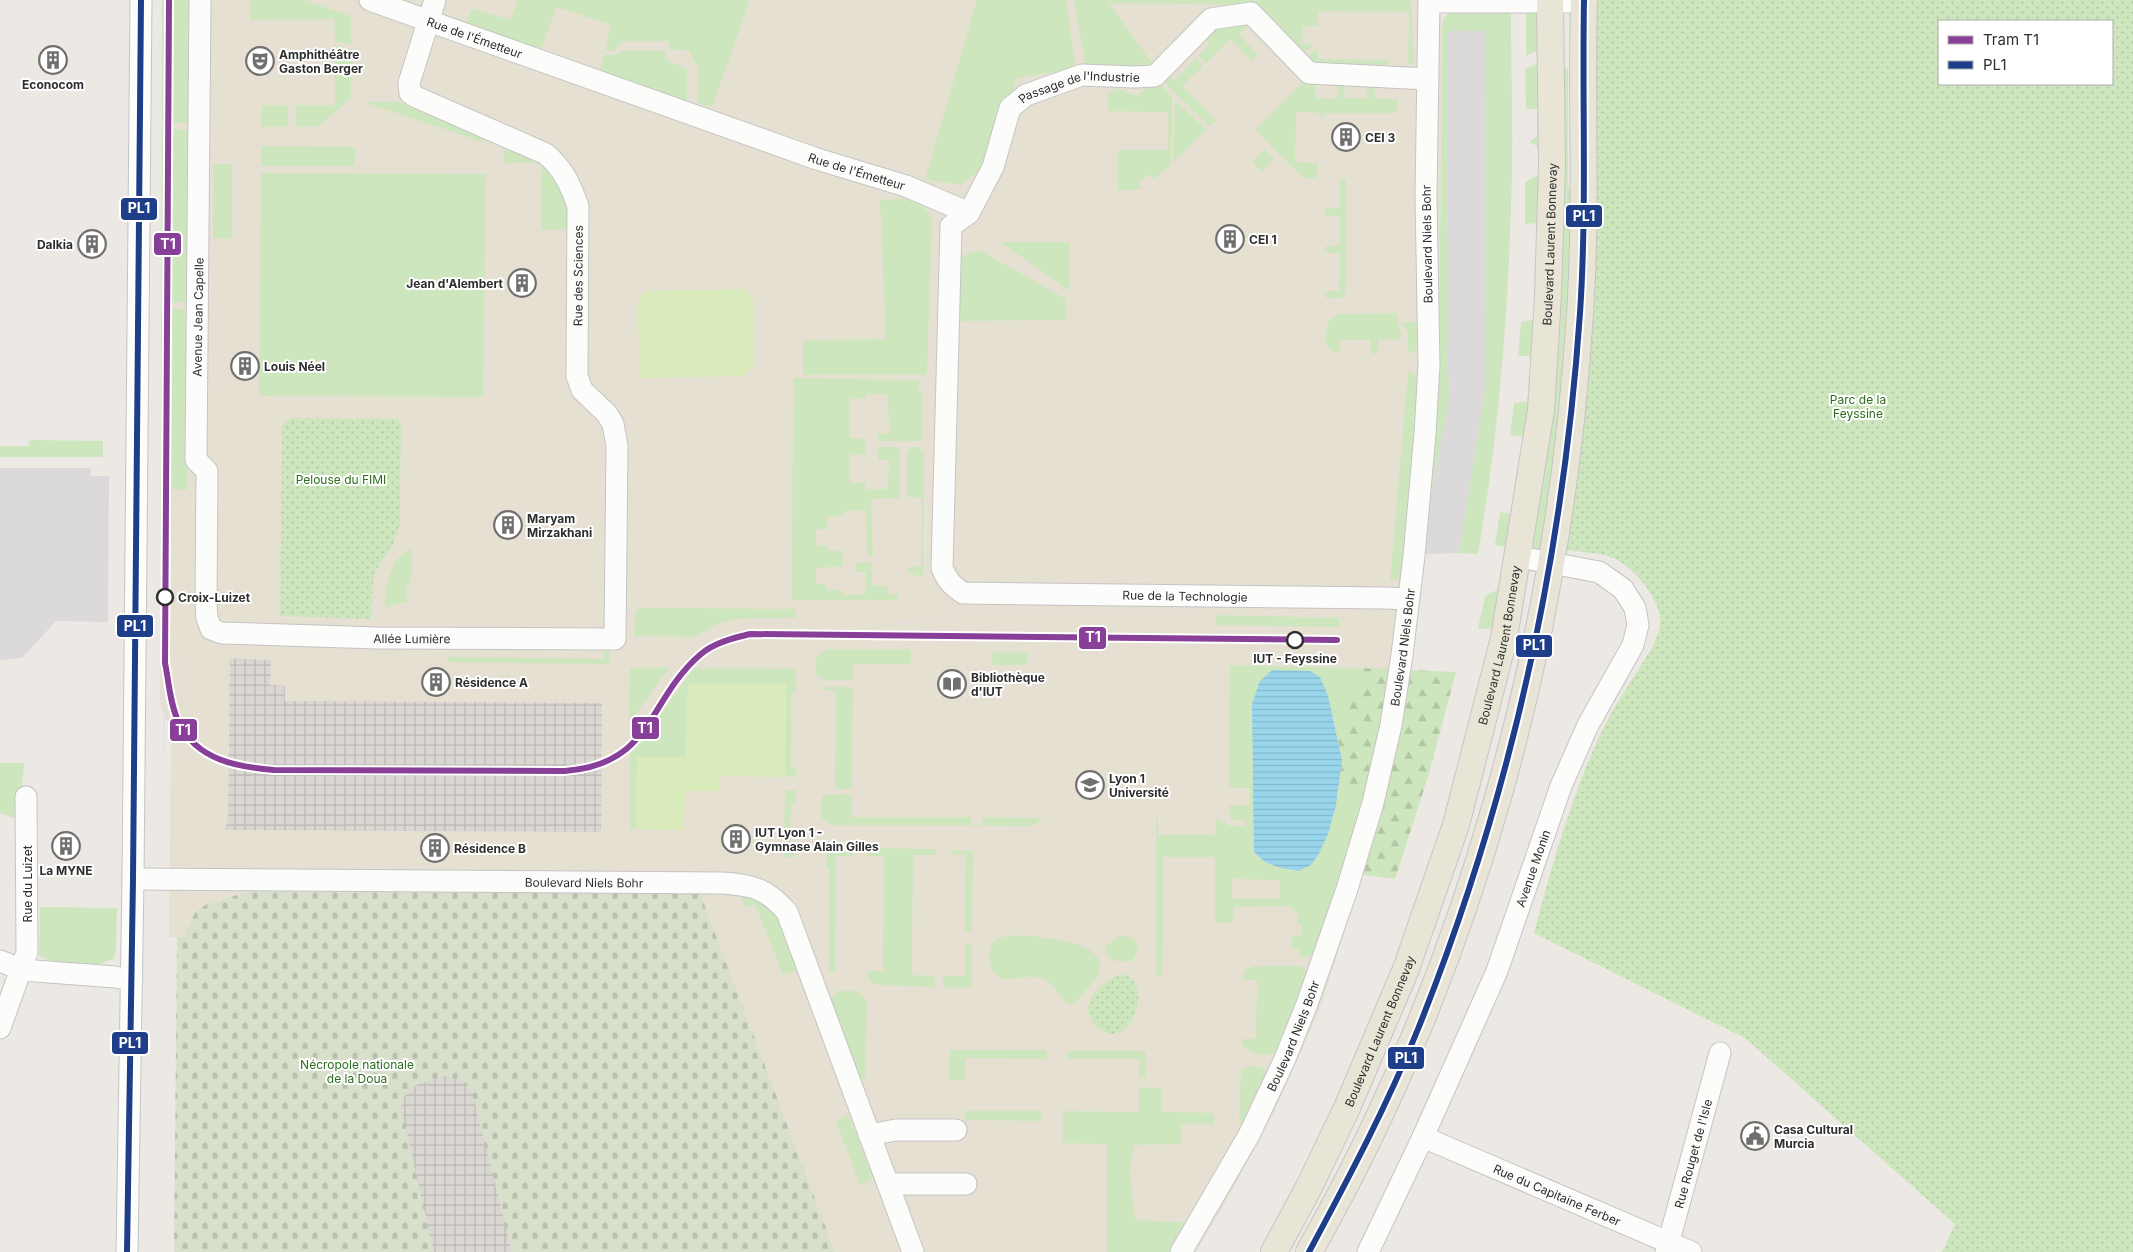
<svg xmlns="http://www.w3.org/2000/svg" width="2133" height="1252" font-family="Inter,sans-serif">
<defs>
<pattern id="forest-firs" width="22" height="20" patternUnits="userSpaceOnUse" patternTransform="scale(1.25)"><rect width="22" height="20" fill="#cee6be"/><path d="M5 1l3.5 6h-7zM16 11l3.5 6h-7z" fill="#b1c6a4"/></pattern>
<pattern id="cemetery-stones" width="16" height="16" patternUnits="userSpaceOnUse" patternTransform="scale(1.25)"><rect width="16" height="16" fill="#d8e0cc"/><path d="M2 7V4a2 2 0 0 1 4 0v3zM10 15v-3a2 2 0 0 1 4 0v3z" fill="#bac0b0"/></pattern>
<pattern id="park-dots" width="8" height="8" patternUnits="userSpaceOnUse" patternTransform="scale(1.25)"><rect width="8" height="8" fill="#cee6be"/><path d="M2 2h.1M6 6h.1" fill="none" stroke="#b1c6a4" stroke-width="1.8" stroke-linecap="round"/></pattern>
<pattern id="plaza-grid" width="8" height="8" patternUnits="userSpaceOnUse" patternTransform="scale(1.25)"><rect width="8" height="8" fill="#dad6d2"/><path d="M0 4h8M4 0v8" fill="none" stroke="#bbb8b5"/></pattern>
<pattern id="water-rules" width="6" height="5" patternUnits="userSpaceOnUse" patternTransform="scale(1.25)"><rect width="6" height="5" fill="#99d6ec"/><path d="M0 2.5h6" fill="none" stroke="#84b8cb"/></pattern>
</defs>
<rect width="100%" height="100%" fill="#ece8e4"/>
<!-- industrial -->
<g fill="#dcd9db">
<polygon points="1448,31 1485,31 1486,385 1459,553 1424,554 1429,504 1450,394 1448,374"/>
<polygon points="0,468 91,468 91,476 109,476 108,622 56,621 22,658 0,660"/>
</g>
<!-- education -->
<polygon fill="#e6e0d3" points="162,0 1442,0 1439,364 1437,419 1412,666 1401,743 1385,803 1320,1009 1274,1112 1228,1198 1196,1252 835,1252 700,893 258,889 207,904 196,911 183,937 169,937 171,730 160,704"/>
<!-- grass -->
<g fill="#cee6be" fill-rule="evenodd">
<polygon points="162,0 189,0 189,123 162,122"/>
<polygon points="250,0 304,0 351,16 351,45 335,41 334,19 250,20"/>
<polygon points="518,0 750,0 712,107 697,103 697,66 689,51 669,49 669,41 623,41 614,51 605,51 611,25 557,7 541,49 463,30 472,8 510,20"/>
<polygon points="977,0 1066,0 1076,69 1017,78 987,163 961,185 925,179"/>
<polygon points="1074,0 1411,0 1414,65 1408,63 1409,12 1318,11 1318,26 1303,26 1302,43 1315,44 1304,53 1256,5 1109,3 1153,64 1134,73 1086,67"/>
<path d="M1511,10C1511,64 1513,119 1512,173C1509,301 1500,428 1478,554L1459,553L1486,385L1485,31H1448V374L1450,394L1429,504L1437,419L1439,364L1442,27L1444,17L1452,11Z"/>
<polygon points="1526,10 1536,12 1540,16 1543,48 1526,56"/>
<polygon points="1213,21 1249,24 1239,34 1258,55 1252,61 1230,39 1206,63 1198,56 1210,44 1199,33"/>
<polygon points="334,46 352,49 351,98 319,126 296,127 296,105 335,105"/>
<polygon points="1318,47 1318,59 1390,60 1387,65 1315,65 1307,57"/>
<polygon points="622,51 665,51 668,61 687,69 687,101 602,71 600,68 605,54 615,55"/>
<polygon points="1196,59 1203,66 1182,86 1216,120 1210,127 1158,76 1164,70 1175,80"/>
<polygon points="1543,61 1543,137 1531,402 1496,628 1478,629 1485,596 1499,589 1506,547 1495,545 1500,512 1512,514 1524,437 1510,435 1514,403 1527,401 1532,356 1518,356 1521,322 1533,320 1539,223 1525,224 1525,182 1540,174 1537,146 1529,142 1537,136 1537,109 1526,109 1525,69"/>
<polygon points="1564,67 1568,70 1568,184 1574,213 1571,325 1543,552 1531,550"/>
<polygon points="1155,79 1172,97 1171,165 1154,179 1149,174 1138,183 1142,189 1118,191 1118,150 1168,150 1168,112 1108,111 1108,94 1114,88 1138,96"/>
<polygon points="1304,81 1315,83 1315,98 1337,99 1338,83 1344,83 1345,98 1367,98 1367,84 1374,84 1375,99 1398,99 1397,113 1325,113 1325,116 1319,116 1319,113 1296,112 1295,162 1318,163 1317,178 1303,178 1255,130"/>
<polygon points="1175,100 1206,130 1173,162"/>
<polygon points="363,102 399,102 478,134 483,137 485,143"/>
<polygon points="262,105 288,105 288,127 261,127"/>
<polygon points="162,129 189,130 188,302 162,302"/>
<polygon points="261,146 355,147 355,166 261,166"/>
<polygon points="506,146 539,158 569,198 570,229 541,230 542,163 505,163 503,149"/>
<polygon points="1265,149 1274,158 1262,172 1252,162"/>
<polygon points="213,164 232,164 232,239 213,238"/>
<polygon points="261,173 486,174 483,397 259,396"/>
<polygon points="1340,178 1346,179 1346,292 1341,298 1325,298 1325,291 1339,291 1340,253 1325,253 1325,246 1340,246 1340,216 1325,216 1325,209 1340,208"/>
<polygon points="918,198 932,219 927,375 803,375 803,340 886,339 880,200"/>
<polygon points="1000,242 1069,242 1069,290"/>
<polygon points="979,250 1066,299 1066,320 959,321 960,257"/>
<polygon points="161,309 188,309 187,490 161,490"/>
<path d="M1397,313C1397,323 1401,331 1401,339L1378,340V354H1371L1370,340H1340V354L1333,352L1326,344C1326,331 1325,319 1339,314Z"/>
<path d="M1404,322H1418C1418,334 1423,351 1408,354V332L1403,325Z"/>
<polygon points="1408,372 1414,374 1417,378 1406,564 1402,579 1390,580"/>
<polygon points="793,378 919,380 919,392 922,392 922,441 878,441 878,434 889,433 888,394 866,394 866,399 850,399 849,438 865,439 865,455 849,455 850,483 865,483 866,489 888,489 889,460 878,460 878,447 896,447 900,450 900,498 871,499 873,557 867,556 866,511 843,511 843,516 827,517 827,529 816,529 816,545 827,545 827,550 842,551 843,566 816,568 816,583 826,584 827,590 842,590 843,595 865,595 866,572 855,572 855,563 872,562 872,585 888,586 888,594 898,594 898,600 792,600"/>
<polygon points="29,440 103,441 103,457 0,457 0,446 29,446"/>
<polygon points="911,447 919,447 924,454 923,576 920,577 910,573 907,567 921,566 922,498 907,497 907,453"/>
<path d="M412,549V574L406,592L408,601L385,608C384,588 390,556 412,549Z"/>
<polygon points="640,608 796,609 796,618 746,618 726,621 711,627 695,637 634,636 635,613"/>
<polygon points="1216,615 1339,618 1339,627 1215,625"/>
<path d="M604,645C611,649 610,656 609,664L447,662V657L604,659Z"/>
<path d="M828,649H911V664H853V680H824L816,674C814,662 816,654 828,649Z"/>
<polygon points="993,651 1028,652 1027,665 992,665"/>
<path d="M1230,665L1363,668L1337,737L1319,803L1338,787L1365,799L1316,953L1310,956L1299,958L1300,950L1292,949V936H1302V925L1297,924V912L1292,911V906L1233,907V923H1215V857H1163L1162,977H1156V818H1158V835H1215L1216,819L1230,826H1245V820H1231L1229,805H1250V788H1229ZM1232,879L1280,880V899H1232Z"/>
<polygon points="669,667 629,724 630,668"/>
<polygon points="694,668 796,669 796,693 791,693 791,766 796,770 797,776 785,777 786,683 688,684 685,757 637,757 636,829 630,830 630,754 643,739"/>
<polygon points="824,687 853,687 852,789 835,789 836,690 820,690"/>
<polygon points="0,763 24,763 19,820 0,813"/>
<polygon points="785,790 795,790 796,802 791,806 790,852 796,852 795,857 784,857"/>
<path d="M852,794V817H971V825H982L983,817L1044,818L1033,826L856,825C841,826 832,828 821,817L822,797L825,795Z"/>
<path d="M868,848L936,849L935,855H913L912,975L935,976V987L876,985C869,982 868,978 868,971H883L884,857L867,856Z"/>
<polygon points="830,849 852,849 852,856 836,856 835,973 829,973 829,868 826,867 827,852"/>
<polygon points="951,850 973,851 972,932 965,932 966,855 951,855"/>
<path d="M740,893C778,898 787,938 799,969L783,975L755,904L745,908Z"/>
<polygon points="40,907 117,908 116,952 113,959 100,964 56,964 39,956"/>
<path d="M1018,935C1037,937 1107,940 1100,970C1098,978 1080,997 1074,1004H1067C1055,988 1049,975 1026,977C1018,978 1010,980 1002,979C988,971 987,956 992,943L1002,937Z"/>
<path d="M1120,936L1132,937L1136,942L1138,950L1132,961C1121,964 1109,961 1105,950L1108,944Z"/>
<polygon points="965,943 972,943 972,988 943,987 943,976 965,976"/>
<path d="M1254,966H1299L1303,967L1308,974L1277,1052C1264,1057 1243,1055 1241,1039H1256L1257,980H1242L1245,970Z"/>
<polygon points="837,991 857,991 864,997 867,1003 865,1077 861,1079 831,999"/>
<polygon points="950,1050 1047,1050 1047,1059 965,1058 965,1080 949,1080"/>
<polygon points="1068,1051 1146,1051 1146,1078 1139,1078 1139,1059 1068,1059"/>
<polygon points="1248,1066 1261,1067 1266,1071 1267,1075 1244,1123 1239,1124 1241,1069"/>
<polygon points="1139,1087 1161,1088 1162,1112 1214,1113 1214,1124 1181,1123 1181,1144 1134,1145 1130,1172 1135,1220 1192,1223 1174,1252 1107,1252 1107,1144 1063,1143 1063,1111 1139,1112"/>
<polygon points="965,1111 1041,1111 1041,1121 965,1120"/>
<polygon points="849,1115 873,1179 860,1185 836,1121"/>
</g>
<!-- forest -->
<polygon fill="url(#forest-firs)" points="1363,668 1456,672 1428,777 1395,879 1357,874 1376,805 1338,787 1342,760 1337,737"/>
<!-- cemetery -->
<polygon fill="url(#cemetery-stones)" points="258,889 700,893 835,1252 174,1252 177,937 183,937 196,911 207,904"/>
<!-- park -->
<g fill="url(#park-dots)" fill-rule="evenodd">
<path d="M1595,0H2133V1252H1942L1955,1224L1745,1038L1534,933C1552,866 1570,800 1599,737C1614,705 1636,675 1654,644C1657,636 1661,627 1660,618C1658,596 1631,563 1610,557C1596,552 1579,552 1564,550ZM1939,21H2112V84H1939Z"/>
<polygon points="293,418 396,419 399,419 401,423 400,524 394,542 377,569 373,582 371,619 280,616 282,427 286,421"/>
<path d="M1123,974C1155,984 1131,1052 1100,1029C1072,1008 1099,981 1123,974Z"/>
</g>
<!-- pitch -->
<g fill="#d9eabb">
<polygon points="745,289 753,299 753,366 744,376 639,378 638,306 644,291"/>
<polygon points="787,683 785,777 720,776 720,791 685,791 684,830 636,829 637,757 685,757 688,684"/>
</g>
<!-- plaza -->
<g fill="url(#plaza-grid)">
<polygon points="230,658 271,660 270,685 285,686 285,701 602,703 601,832 225,830 228,817"/>
<polygon points="446,1076 456,1079 466,1085 472,1092 512,1252 434,1252 401,1107 404,1097 418,1084"/>
</g>
<!-- water -->
<polygon fill="url(#water-rules)" points="1272,670 1310,671 1320,677 1328,696 1342,760 1336,805 1328,834 1319,854 1311,865 1299,871 1281,868 1265,862 1254,852 1252,704 1260,681"/>
<g fill="none" stroke-linecap="round" stroke-linejoin="round">
<defs>
<g id="minor">
<path id="s1" d="M200,0L196,460L207,471L206,604L207,618L211,629L222,633L377,638L615,639L617,446L613,424L607,414L582,390L577,376L578,206C570,184 564,170 546,154L416,97L410,93L409,83L435,0"/>
<path id="s2" d="M370,0L817,159L906,186L969,213"/>
<polyline points="1429,2 1584,2"/>
<path id="s3" d="M1408,599L1386,598L963,593C952,586 947,580 942,568L951,226L969,213L993,167L1010,108L1026,95L1082,75L1135,77L1155,76L1211,19L1251,13L1309,73L1428,79"/>
<path id="s4" d="M133,879L723,883C753,885 767,889 787,912L913,1252"/>
<polyline points="0,961 22,970 115,977 132,980"/>
<polyline points="0,1028 27,952 26,797"/>
<polyline points="869,1135 896,1130 956,1130"/>
<path id="s5" d="M1423,1137L1691,1252"/>
<polyline points="888,1184 966,1184"/>
<polyline points="127,1252 133,879 141,0"/>
<path id="s6" d="M1181,1252L1249,1135L1284,1061L1307,1004L1347,889L1373,803L1391,725L1402,655L1414,556L1425,434L1429,365L1426,196L1429,0"/>
<path id="s7" d="M1368,1252L1423,1137L1497,971L1561,786L1588,725L1633,645L1638,625L1635,608L1623,589L1599,572L1519,557"/>
<path id="s8" d="M1666,1252L1720,1053"/>
</g>
<g id="major">
<path id="s9" d="M1274,1252L1308,1189L1347,1108L1406,969L1456,825L1504,638L1541,410L1548,296L1552,166L1550,0"/>
<path d="M1309,1252C1471,967 1560,640 1580,313C1587,209 1581,104 1584,0"/>
</g>
</defs>
<!-- minor casing -->
<use href="#minor" stroke="#c5c4c5" stroke-width="23"/>
<!-- major casing -->
<use href="#major" stroke="#c6c5c4" stroke-width="28"/>
<!-- minor -->
<use href="#minor" stroke="#fcfcfb" stroke-width="21"/>
<!-- major -->
<use href="#major" stroke="#e8e4d6" stroke-width="26"/>
<!-- tram -->
<g stroke="#dfdfe1" stroke-width="1">
<polyline points="889,625 997,610 1189,611"/>
<polyline points="164,752 165,663"/>
<polyline points="181,754 182,662"/>
</g>
<defs>
<g id="bus-1">
<polyline points="127,1252 133,879 141,0"/>
<path d="M1309,1252C1348,1179 1387,1106 1418,1029C1510,800 1563,559 1580,313C1587,209 1582,104 1584,0"/>
</g>
</defs>
<!-- bus-1 casing -->
<use href="#bus-1" stroke="#fff" stroke-width="10"/>
<!-- bus-1 -->
<use href="#bus-1" stroke="#1e3e89" stroke-width="6"/>
<defs>
<path id="tram-1" d="M169,0L165,663C169,682 170,705 179,723C197,760 237,767 274,770L565,771C654,764 646,701 701,654C714,643 733,638 750,634L1337,640"/>
</defs>
<!-- tram-1 casing -->
<use href="#tram-1" stroke="#fff" stroke-width="10"/>
<!-- tram-1 -->
<use href="#tram-1" stroke="#873f98" stroke-width="6"/>
</g>
<!-- icons -->
<defs>
<symbol id="building-ring" viewBox="-11 -11 22 22"><circle r="9.5" fill="#fff" stroke="#706f6e" stroke-width="1.5"/><path d="M-4-6H4V6H1V3H-1V6H-4ZM-2.5-4.3h1.7v1.8h-1.7ZM.8-4.3h1.7v1.8H.8ZM-2.5-1h1.7V.8h-1.7ZM.8-1h1.7V.8H.8Z" fill="#706f6e"/></symbol>
<symbol id="theatre-ring" viewBox="-11 -11 22 22"><circle r="9.5" fill="#fff" stroke="#706f6e" stroke-width="1.5"/><path d="M-5-5.5Q0-4 5-5.5V0Q5 5 0 6Q-5 5-5 0ZM-3.3-2.5H-1v1.5H-3.3ZM1-2.5H3.3v1.5H1ZM-2.8 1Q0 5.5 2.8 1Z" fill="#706f6e"/></symbol>
<symbol id="library-ring" viewBox="-11 -11 22 22"><circle r="9.5" fill="#fff" stroke="#706f6e" stroke-width="1.5"/><path d="M-6-4Q-3-5.5-.7-3.5V5Q-3 3-6 4ZM6-4Q3-5.5 .7-3.5V5Q3 3 6 4Z" fill="#706f6e"/></symbol>
<symbol id="university-ring" viewBox="-11 -11 22 22"><circle r="9.5" fill="#fff" stroke="#706f6e" stroke-width="1.5"/><path d="M0-5L7-2L0 1L-7-2ZM-4 1L0 2.5L4 1V4Q0 6-4 4Z" fill="#706f6e"/></symbol>
<symbol id="civic-ring" viewBox="-11 -11 22 22"><circle r="9.5" fill="#fff" stroke="#706f6e" stroke-width="1.5"/><path d="M-.6-6.5H3V-4.5H.6V-3L4-1V1h2V6H-6V1h2V-1L-.6-3ZM-1.2 2.5V6h2.4V2.5Z" fill="#706f6e"/></symbol>
</defs>
<g fill-rule="evenodd">
<use href="#building-ring" x="37" y="44" width="32" height="32"/>
<use href="#theatre-ring" x="244" y="45" width="32" height="32"/>
<use href="#building-ring" x="1330" y="121" width="32" height="32"/>
<use href="#building-ring" x="1214" y="223" width="32" height="32"/>
<use href="#building-ring" x="76" y="228" width="32" height="32"/>
<use href="#building-ring" x="506" y="267" width="32" height="32"/>
<use href="#building-ring" x="229" y="350" width="32" height="32"/>
<use href="#building-ring" x="492" y="509" width="32" height="32"/>
<use href="#building-ring" x="420" y="666" width="32" height="32"/>
<use href="#library-ring" x="936" y="668" width="32" height="32"/>
<use href="#university-ring" x="1074" y="769" width="32" height="32"/>
<use href="#building-ring" x="720" y="823" width="32" height="32"/>
<use href="#building-ring" x="50" y="830" width="32" height="32"/>
<use href="#building-ring" x="419" y="832" width="32" height="32"/>
<use href="#civic-ring" x="1739" y="1120" width="32" height="32"/>
</g>
<!-- markers -->
<g fill="#fff" stroke="#2e2e2e" stroke-width="2.5">
<circle cx="165" cy="597" r="8"/>
<circle cx="1295" cy="640" r="8"/>
</g>
<g text-anchor="middle" dominant-baseline="central" stroke-width="4" stroke-linejoin="round" paint-order="stroke">
<!-- street labels -->
<g font-size="12" fill="#2e2e2e" stroke="#fff">
<text stroke="none"><textPath href="#s2" startOffset="111">Rue de l'Émetteur</textPath></text>
<text stroke="none"><textPath href="#s3" startOffset="1031">Passage de l'Industrie</textPath></text>
<text stroke="none"><textPath href="#s2" startOffset="516">Rue de l'Émetteur</textPath></text>
<text transform="translate(1427 244) rotate(-91)">Boulevard Niels Bohr</text>
<text stroke="none"><textPath href="#s9" startOffset="1055">Boulevard Laurent Bonnevay</textPath></text>
<text stroke="none"><textPath href="#s1" startOffset="1416">Rue des Sciences</textPath></text>
<text transform="translate(198 317) rotate(-89)">Avenue Jean Capelle</text>
<text transform="translate(1185 596) rotate(1)">Rue de la Technologie</text>
<text stroke="none"><textPath href="#s1" startOffset="836">Allée Lumière</textPath></text>
<text stroke="none"><textPath href="#s9" startOffset="650">Boulevard Laurent Bonnevay</textPath></text>
<text stroke="none"><textPath href="#s6" startOffset="649">Boulevard Niels Bohr</textPath></text>
<text stroke="none"><textPath href="#s7" startOffset="418">Avenue Monin</textPath></text>
<text stroke="none"><textPath href="#s4" startOffset="451">Boulevard Niels Bohr</textPath></text>
<text transform="translate(27 884) rotate(-90)">Rue du Luizet</text>
<text stroke="none"><textPath href="#s9" startOffset="245">Boulevard Laurent Bonnevay</textPath></text>
<text stroke="none"><textPath href="#s6" startOffset="244">Boulevard Niels Bohr</textPath></text>
<text stroke="none"><textPath href="#s8" startOffset="102">Rue Rouget de l'Isle</textPath></text>
<text stroke="none"><textPath href="#s5" startOffset="146">Rue du Capitaine Ferber</textPath></text>
</g>
<!-- poi labels -->
<g font-size="12" font-weight="bold" fill="#2e2e2e" stroke="#fff" text-anchor="start">
<text x="279" y="54">Amphithéâtre<tspan x="279" dy="14">Gaston Berger</tspan></text>
<text x="53" y="84" text-anchor="middle">Econocom</text>
<text x="1365" y="137">CEI 3</text>
<text x="1249" y="239">CEI 1</text>
<text x="73" y="244" text-anchor="end">Dalkia</text>
<text x="503" y="283" text-anchor="end">Jean d'Alembert</text>
<text x="264" y="366">Louis Néel</text>
<text x="527" y="518">Maryam<tspan x="527" dy="14">Mirzakhani</tspan></text>
<text x="971" y="677">Bibliothèque<tspan x="971" dy="14">d'IUT</tspan></text>
<text x="455" y="682">Résidence A</text>
<text x="1109" y="778">Lyon 1<tspan x="1109" dy="14">Université</tspan></text>
<text x="755" y="832">IUT Lyon 1 -<tspan x="755" dy="14">Gymnase Alain Gilles</tspan></text>
<text x="454" y="848">Résidence B</text>
<text x="66" y="870" text-anchor="middle">La MYNE</text>
<text x="1774" y="1129">Casa Cultural<tspan x="1774" dy="14">Murcia</tspan></text>
</g>
<!-- park labels -->
<g font-size="12" fill="#2c6e1b" stroke="#fff">
<text x="1858" y="399">Parc de la<tspan x="1858" dy="14">Feyssine</tspan></text>
<text x="341" y="479">Pelouse du FIMI</text>
<text x="357" y="1064">Nécropole nationale<tspan x="357" dy="14">de la Doua</tspan></text>
</g>
<!-- stop labels -->
<g font-size="12" font-weight="bold" fill="#2e2e2e" stroke="#fff" text-anchor="start">
<text x="178" y="597">Croix-Luizet</text>
<text x="1295" y="658" text-anchor="middle">IUT - Feyssine</text>
</g>
</g>
<g stroke="#fff" stroke-width="2">
<rect x="120" y="197" width="38" height="24" rx="5" fill="#1e3e89"/>
<rect x="1565" y="204" width="38" height="24" rx="5" fill="#1e3e89"/>
<rect x="153" y="232" width="29" height="24" rx="5" fill="#873f98"/>
<rect x="116" y="614" width="38" height="24" rx="5" fill="#1e3e89"/>
<rect x="1078" y="626" width="29" height="24" rx="5" fill="#873f98"/>
<rect x="1515" y="634" width="38" height="24" rx="5" fill="#1e3e89"/>
<rect x="631" y="716" width="29" height="24" rx="5" fill="#873f98"/>
<rect x="169" y="718" width="29" height="24" rx="5" fill="#873f98"/>
<rect x="111" y="1031" width="38" height="24" rx="5" fill="#1e3e89"/>
<rect x="1387" y="1046" width="38" height="24" rx="5" fill="#1e3e89"/>
</g>
<g font-size="14" text-anchor="middle" font-weight="bold" fill="#fff">
<text x="139" y="213">PL1</text>
<text x="1584" y="221">PL1</text>
<text x="168" y="249">T1</text>
<text x="135" y="631">PL1</text>
<text x="1093" y="642">T1</text>
<text x="1534" y="650">PL1</text>
<text x="645" y="733">T1</text>
<text x="183" y="735">T1</text>
<text x="130" y="1048">PL1</text>
<text x="1406" y="1063">PL1</text>
</g>
<!-- legend -->
<rect x="1938" y="20" width="175" height="65" fill="#ffffff" stroke="#ababab"/>
<rect x="1948" y="36" width="25" height="8" fill="#873f98" stroke="#ababab"/>
<text x="1983" y="45" font-size="15" fill="#2e2e2e">Tram T1</text>
<rect x="1948" y="61" width="25" height="8" fill="#1e3e89" stroke="#ababab"/>
<text x="1983" y="70" font-size="15" fill="#2e2e2e">PL1</text>
</svg>
